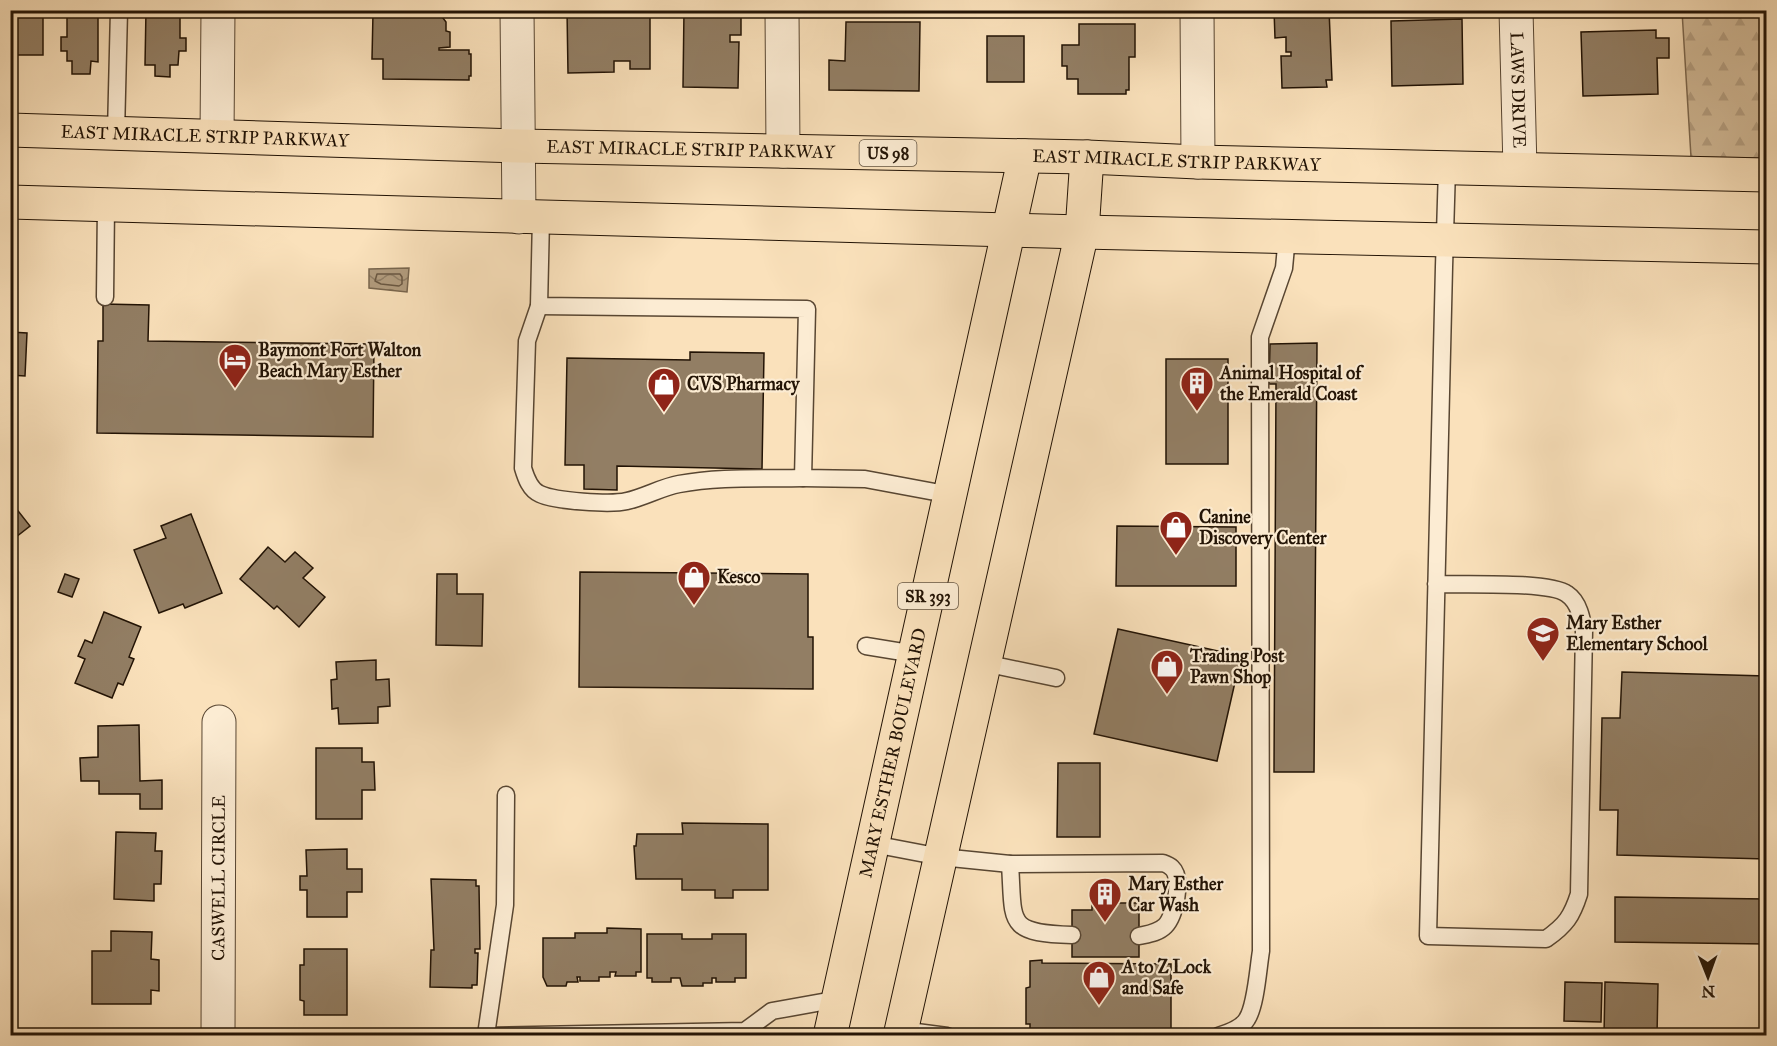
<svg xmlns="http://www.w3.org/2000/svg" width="1777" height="1046" font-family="'IM FELL Great Primer',serif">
<defs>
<pattern id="forest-firs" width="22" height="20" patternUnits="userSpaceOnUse" patternTransform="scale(1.5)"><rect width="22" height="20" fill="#d5be9c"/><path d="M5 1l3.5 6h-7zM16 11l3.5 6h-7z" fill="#b7a285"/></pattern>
<pattern id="water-waves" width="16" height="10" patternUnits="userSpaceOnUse" patternTransform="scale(1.5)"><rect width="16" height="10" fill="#b19b7d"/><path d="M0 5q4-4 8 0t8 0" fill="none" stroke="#907d64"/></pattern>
</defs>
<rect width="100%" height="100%" fill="#fae1bb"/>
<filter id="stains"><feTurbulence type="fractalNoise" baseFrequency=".00333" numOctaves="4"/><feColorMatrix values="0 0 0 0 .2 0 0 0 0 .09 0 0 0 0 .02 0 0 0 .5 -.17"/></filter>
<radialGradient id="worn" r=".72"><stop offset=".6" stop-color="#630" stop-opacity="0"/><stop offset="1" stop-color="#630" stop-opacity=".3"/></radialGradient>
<!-- forest -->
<polygon fill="url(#forest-firs)" stroke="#7c6850" stroke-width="1.5" points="1682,11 1766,11 1766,158 1691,157"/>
<!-- water -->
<polygon fill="url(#water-waves)" stroke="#78654d" stroke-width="1.5" points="409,268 407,292 369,288 369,269"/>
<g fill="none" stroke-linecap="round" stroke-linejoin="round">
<!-- shore -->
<polygon stroke="#6a5741" stroke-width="1.5" points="377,274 400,274 402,277 402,284 399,286 381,284 375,281"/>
</g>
<!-- building -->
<g fill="#927e64" stroke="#221305" stroke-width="1.5">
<rect x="10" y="10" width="33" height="45"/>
<polygon points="62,10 98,10 98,62 91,61 90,74 72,74 72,61 67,61 67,51 61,51 61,37 67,37 67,12 62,12"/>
<polygon points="146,10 187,10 187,14 180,14 180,38 186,38 186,51 179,51 178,65 170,65 170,77 155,76 155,65 145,65"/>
<polygon points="567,10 650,10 650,69 630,69 630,61 614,61 614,72 568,73"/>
<polygon points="684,10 741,10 741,35 730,35 730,42 739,42 738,88 683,87"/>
<polygon points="1274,10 1329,10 1332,80 1326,80 1327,87 1282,88 1281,56 1291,56 1291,52 1286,52 1286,37 1275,38"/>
<polygon points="1371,10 1462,10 1462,11 1371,12"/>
<polygon points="1583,10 1642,10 1642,13 1583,14"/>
<polygon points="373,13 440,14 446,22 446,31 450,32 450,47 439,48 439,50 469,50 469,54 471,54 471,76 469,76 469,80 383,79 383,59 372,59"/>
<polygon points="1462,19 1463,84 1392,86 1391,21"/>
<polygon points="846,22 920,22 919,91 829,90 829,60 845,61"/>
<polygon points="1079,24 1135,24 1135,57 1129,57 1129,90 1126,90 1126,94 1078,94 1078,79 1067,79 1067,66 1062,66 1062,45 1079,45"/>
<polygon points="1656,30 1656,38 1669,38 1669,58 1657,58 1658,94 1583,96 1581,32"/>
<rect x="987" y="36" width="37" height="46"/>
<polygon points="103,304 149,305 148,341 374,344 373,437 97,433 98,341 103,341"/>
<polygon points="10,332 27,333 25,376 10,375"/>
<polygon points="1317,343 1314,772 1274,772 1276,384 1269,384 1270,344"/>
<polygon points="690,352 764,353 762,469 617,466 617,490 584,489 584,465 565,465 567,358 690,360"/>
<rect x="1166" y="359" width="62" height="105"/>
<polygon points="15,507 30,526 16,537 10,529 10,510"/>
<polygon points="191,514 222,593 185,608 183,604 159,613 134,550 166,538 161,526"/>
<polygon points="1117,526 1236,527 1236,586 1116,586"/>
<polygon points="268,547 285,562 295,552 313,568 303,578 325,597 299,627 277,606 274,609 240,579"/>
<polygon points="580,572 808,574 808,637 813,637 813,689 579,687"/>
<polygon points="65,574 79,579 72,597 58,592"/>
<polygon points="437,574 457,574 457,594 483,594 482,646 436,645"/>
<polygon points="104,612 141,627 129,657 134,659 123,685 118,683 112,698 75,683 85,659 78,656 85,640 92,643"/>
<polygon points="1118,629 1241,656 1217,761 1094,734"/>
<polygon points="376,660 376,680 389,679 390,706 378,707 378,723 339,724 338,708 332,709 331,680 337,679 336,662"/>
<polygon points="1622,672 1766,676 1766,859 1617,855 1618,810 1600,810 1602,718 1620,718"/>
<polygon points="139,725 140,781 162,780 162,809 140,809 140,794 99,794 99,781 81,781 80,758 98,757 98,726"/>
<polygon points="316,748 362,748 362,762 374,762 375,790 362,790 362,819 316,819"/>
<polygon points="1058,763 1100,763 1100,837 1057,837"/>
<polygon points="682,823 768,824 768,890 733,890 733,898 715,898 715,890 682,890 682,879 636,879 634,846 636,846 637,834 683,834"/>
<polygon points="116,832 156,833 155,851 162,851 161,884 154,884 154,901 114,899"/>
<polygon points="347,849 347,869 362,869 362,892 347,892 347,917 307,917 307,890 300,890 300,876 307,876 306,850"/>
<polygon points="431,879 476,880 476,886 479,886 480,949 475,949 475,953 478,953 477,985 472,985 472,988 430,987 431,950 434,950"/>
<polygon points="1615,897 1766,899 1766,944 1615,942"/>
<polygon points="1092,903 1139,903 1139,957 1072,957 1072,910 1092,910"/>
<polygon points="607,928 641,929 641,972 636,972 636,976 615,976 616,972 610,972 610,977 599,977 599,981 580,981 580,977 577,977 578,982 567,982 566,986 547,986 543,977 543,938 575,938 575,933 607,933"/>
<polygon points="111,931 152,932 151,959 159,960 159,991 151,990 151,1004 92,1004 92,951 111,951"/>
<polygon points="647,934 682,934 682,939 712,939 712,934 746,934 746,978 735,978 735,982 716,982 716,978 712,978 712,983 703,983 703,986 682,986 680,978 671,978 671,982 652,982 652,978 647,978"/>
<polygon points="304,949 347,949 347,1015 304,1015 304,1001 300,1000 300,965 304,965"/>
<polygon points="1042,960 1042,963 1171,964 1171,1030 1042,1030 1042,1032 1030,1032 1030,1024 1026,1024 1026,988 1030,987 1030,961"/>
<polygon points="1565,982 1602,983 1601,1022 1564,1021"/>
<polygon points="1605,982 1658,984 1657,1036 1604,1036"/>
</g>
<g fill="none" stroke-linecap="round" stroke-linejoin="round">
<defs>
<g id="service">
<polyline points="116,133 119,10"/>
<polyline points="541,218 539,306 807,309 803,478 865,479 951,495"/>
<polyline points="105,297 106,205"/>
<path d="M539,306L527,341L523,468C526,478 530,490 540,494C555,501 611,505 627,501C645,497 662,487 679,484C720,476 763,479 803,478"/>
<path d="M1436,584C1463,585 1549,581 1567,594C1579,602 1582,619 1584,631L1579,894C1572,916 1566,925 1546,939L1428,936L1444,267L1447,168"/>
<polyline points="866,646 915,654"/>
<polyline points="984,663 1056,678"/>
<polyline points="873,844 941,857 1010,864"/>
<path d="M1072,935C1005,933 1014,923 1010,864L1163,863C1166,864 1169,865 1172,868C1183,878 1175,916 1165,926C1158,933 1148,934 1139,936"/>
<polyline points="901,1030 947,1036"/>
<polyline points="486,1035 505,905 506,795"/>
<polyline points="485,1036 745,1031 772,1011 839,999"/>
<path d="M1218,1036C1228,1033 1242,1028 1247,1019C1256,1005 1258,969 1261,951L1260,337L1284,268L1287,236"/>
</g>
<g id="minor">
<polyline points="517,10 519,217"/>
<polyline points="782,10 783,151"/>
<polyline points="1197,10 1198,162"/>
<path id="s1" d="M1516,10L1520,169"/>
<polyline points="217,136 218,10"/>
<path id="s2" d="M218,1036L219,722"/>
</g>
<g id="primary">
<path id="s3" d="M830,1036L1025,156"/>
<polyline points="900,1036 1082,232 1087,157"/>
</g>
<g id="trunk">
<path id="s4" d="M10,130L519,146L1087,157L1198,162L1766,175"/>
<polyline points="10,202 1082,232 1766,247"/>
</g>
</defs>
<!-- service casing -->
<use href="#service" stroke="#584632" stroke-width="19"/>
<!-- minor casing -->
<use href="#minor" stroke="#584632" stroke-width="35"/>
<!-- primary casing -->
<use href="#primary" stroke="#221305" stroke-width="35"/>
<!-- trunk casing -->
<use href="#trunk" stroke="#221305" stroke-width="35"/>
<!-- service -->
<use href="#service" stroke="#fcecd3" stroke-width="16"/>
<!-- minor -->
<use href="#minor" stroke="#fcecd3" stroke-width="33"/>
<!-- primary -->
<use href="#primary" stroke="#fae1bb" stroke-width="33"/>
<!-- trunk -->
<use href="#trunk" stroke="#fae1bb" stroke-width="33"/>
</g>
<!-- icons -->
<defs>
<symbol id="hotel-pin" viewBox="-11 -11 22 30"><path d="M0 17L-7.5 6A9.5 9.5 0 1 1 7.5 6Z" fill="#8f2418" stroke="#fcecd3"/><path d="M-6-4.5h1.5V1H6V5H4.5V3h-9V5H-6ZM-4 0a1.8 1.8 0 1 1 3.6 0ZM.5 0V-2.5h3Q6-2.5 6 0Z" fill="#fff"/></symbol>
<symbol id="building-pin" viewBox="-11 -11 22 30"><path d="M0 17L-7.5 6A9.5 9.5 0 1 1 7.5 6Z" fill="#8f2418" stroke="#fcecd3"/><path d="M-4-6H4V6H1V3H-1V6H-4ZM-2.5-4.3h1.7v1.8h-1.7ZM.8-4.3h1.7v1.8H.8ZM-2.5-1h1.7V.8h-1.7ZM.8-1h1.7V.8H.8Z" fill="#fff"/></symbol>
<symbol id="shop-pin" viewBox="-11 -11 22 30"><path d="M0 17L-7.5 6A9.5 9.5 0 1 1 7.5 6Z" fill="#8f2418" stroke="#fcecd3"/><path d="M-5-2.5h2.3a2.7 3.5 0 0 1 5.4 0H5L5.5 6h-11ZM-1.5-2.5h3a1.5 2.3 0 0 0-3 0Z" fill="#fff"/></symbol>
<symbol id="school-pin" viewBox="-11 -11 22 30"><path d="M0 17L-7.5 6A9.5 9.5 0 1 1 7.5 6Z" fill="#8f2418" stroke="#fcecd3"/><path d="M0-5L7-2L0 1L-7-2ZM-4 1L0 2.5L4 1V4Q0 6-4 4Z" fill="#fff"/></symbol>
</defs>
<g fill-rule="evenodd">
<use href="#hotel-pin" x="216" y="341" width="38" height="52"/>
<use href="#building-pin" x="1178" y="364" width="38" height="52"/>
<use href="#shop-pin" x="645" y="365" width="38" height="52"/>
<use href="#shop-pin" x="1157" y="508" width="38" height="52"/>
<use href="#shop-pin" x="675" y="558" width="38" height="52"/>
<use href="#school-pin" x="1524" y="614" width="38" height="52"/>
<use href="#shop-pin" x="1148" y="647" width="38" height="52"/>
<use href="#building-pin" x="1086" y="875" width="38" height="52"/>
<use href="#shop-pin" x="1080" y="958" width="38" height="52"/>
</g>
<g text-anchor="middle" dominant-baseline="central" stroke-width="4.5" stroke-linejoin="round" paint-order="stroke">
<!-- shield labels -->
<g fill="#fcecd3" stroke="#635443" stroke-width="1.5">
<rect x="859.5" y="140" width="57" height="26" rx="4.5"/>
<rect x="898" y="583" width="60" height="26" rx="4.5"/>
</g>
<g font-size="16" font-weight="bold" fill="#221305">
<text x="888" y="153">US 98</text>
<text x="928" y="596">SR 393</text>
</g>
<!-- street labels -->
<g font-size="18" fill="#221305" stroke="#fcecd3">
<text stroke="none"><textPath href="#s1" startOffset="80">LAWS DRIVE</textPath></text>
<text stroke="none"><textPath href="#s4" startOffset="195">EAST MIRACLE STRIP PARKWAY</textPath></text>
<text stroke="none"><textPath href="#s4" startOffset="681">EAST MIRACLE STRIP PARKWAY</textPath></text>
<text stroke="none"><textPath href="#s4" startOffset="1167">EAST MIRACLE STRIP PARKWAY</textPath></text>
<text stroke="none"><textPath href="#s3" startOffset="290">MARY ESTHER BOULEVARD</textPath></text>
<text stroke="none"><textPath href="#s2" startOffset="158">CASWELL CIRCLE</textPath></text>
</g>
<!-- poi labels -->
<g font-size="18" font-weight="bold" fill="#221305" stroke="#fcecd3" text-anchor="start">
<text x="258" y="350">Baymont Fort Walton<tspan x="258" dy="21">Beach Mary Esther</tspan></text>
<text x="1220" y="373">Animal Hospital of<tspan x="1220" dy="21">the Emerald Coast</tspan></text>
<text x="687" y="384">CVS Pharmacy</text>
<text x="1199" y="517">Canine<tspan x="1199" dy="21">Discovery Center</tspan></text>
<text x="717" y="577">Kesco</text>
<text x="1566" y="623">Mary Esther<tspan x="1566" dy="21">Elementary School</tspan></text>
<text x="1190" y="656">Trading Post<tspan x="1190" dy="21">Pawn Shop</tspan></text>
<text x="1128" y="884">Mary Esther<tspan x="1128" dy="21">Car Wash</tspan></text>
<text x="1122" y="967">A to Z Lock<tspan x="1122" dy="21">and Safe</tspan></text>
</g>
</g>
<!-- margin -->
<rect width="1777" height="1046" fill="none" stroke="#fae1bb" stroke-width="36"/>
<rect x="12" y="12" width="1753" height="1022" fill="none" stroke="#221305" stroke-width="3"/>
<rect x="18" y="18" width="1741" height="1010" fill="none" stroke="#221305" stroke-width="1.5"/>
<!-- north arrow -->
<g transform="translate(1708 977) rotate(179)" stroke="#fcecd3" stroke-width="4.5" paint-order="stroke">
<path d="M0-4.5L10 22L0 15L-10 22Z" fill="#221305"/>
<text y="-9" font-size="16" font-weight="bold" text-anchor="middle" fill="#221305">N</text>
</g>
<rect width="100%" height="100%" filter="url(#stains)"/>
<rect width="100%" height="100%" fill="url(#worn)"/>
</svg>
